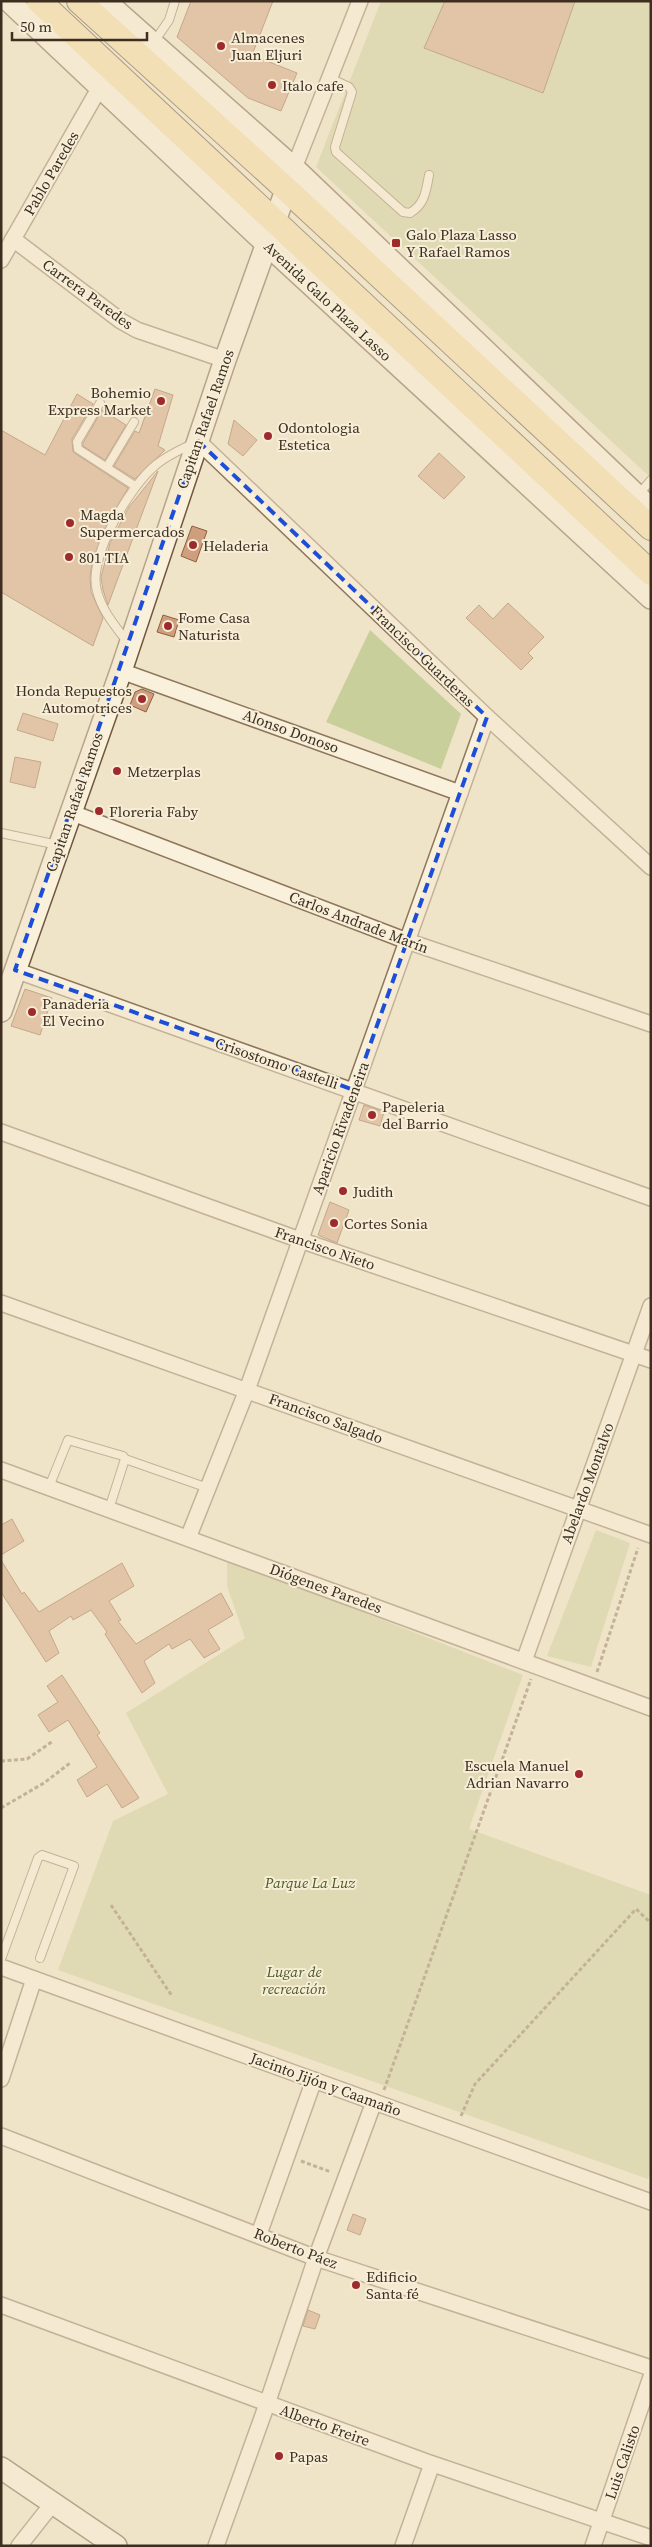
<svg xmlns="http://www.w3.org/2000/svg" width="652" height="2547" font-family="'Source Serif 4',serif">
<rect width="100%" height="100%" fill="#f0e4c8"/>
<!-- green -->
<g fill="#c9cf9b">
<polygon points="381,1 651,1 651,478 316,167"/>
<polygon points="370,630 461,714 441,769 326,722"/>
<polygon points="596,1530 630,1543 591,1667 547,1656"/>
<polygon points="227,1559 523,1675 469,1829 651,1895 651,2171 648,2179 58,1970 113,1821 168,1794 126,1713 245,1638 227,1586"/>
</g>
<!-- building -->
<g fill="#cf9f7d" stroke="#8d5f41">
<polygon points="191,1 273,1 252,55 297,73 281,111 248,98 177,37"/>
<polygon points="445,1 575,1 543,93 424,48"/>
<polygon points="155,389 173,395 158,446 165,450 135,479 114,466 135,431 139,433"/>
<polygon points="77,394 93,404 72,439 73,452 128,488 109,520 93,559 90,576 91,592 103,618 93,646 1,592 1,430 45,455"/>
<polygon points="102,410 126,425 105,460 83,446 83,443"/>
<polygon points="234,420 257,440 243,456 228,444"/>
<polygon points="439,453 465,477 444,499 418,476"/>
<polygon points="158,471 108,605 103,590 101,577 110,543 129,507"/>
<polygon points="192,526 207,531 196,562 181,556"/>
<polygon points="508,603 544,637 528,653 533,658 521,670 466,618 479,605 493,619"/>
<polygon points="163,615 179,620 174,637 157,632"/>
<polygon points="142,689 154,694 146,712 130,705 135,692"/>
<polygon points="23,713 58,724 53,741 17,730"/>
<polygon points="15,757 41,762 35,788 10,782"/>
<polygon points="25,989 52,998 40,1035 11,1026"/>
<polygon points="364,1105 384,1112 380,1126 359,1120"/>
<polygon points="330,1202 349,1210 337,1243 318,1235"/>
<polygon points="12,1519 24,1541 1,1555 1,1525"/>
<polygon points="1,1560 22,1594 24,1592 39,1612 122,1563 134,1586 109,1601 121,1620 118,1621 136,1644 221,1593 233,1615 208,1630 220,1649 204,1658 190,1639 172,1649 169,1644 144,1661 155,1683 142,1693 105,1634 107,1632 91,1610 73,1620 71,1616 49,1631 59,1653 46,1662 1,1592"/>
<polygon points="62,1675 100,1733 97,1735 139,1798 122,1808 107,1784 87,1797 77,1780 97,1767 68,1720 49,1732 38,1715 58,1702 47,1686"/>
<polygon points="353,2214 366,2219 360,2235 347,2230"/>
<polygon points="308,2310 320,2315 315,2329 303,2326"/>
</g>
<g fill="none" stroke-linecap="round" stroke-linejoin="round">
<defs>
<g id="lane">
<polyline points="154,42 169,20 175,1"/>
<path d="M330,78L349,87L352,92L335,147L336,152L403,212L410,213C425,204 426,191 429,175"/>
<polyline points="100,403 77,442 78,449 135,486"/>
<polyline points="107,467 134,422"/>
<polyline points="638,495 651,480"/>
<path d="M128,643C116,627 102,611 97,591C87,557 131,484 157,464C168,455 182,449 194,443"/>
<polyline points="1,833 58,845"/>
<polyline points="125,1459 208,1488"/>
<polyline points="49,1487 68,1440 123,1456 125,1459 109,1509"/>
<polyline points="1,1959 38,1858 42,1855 74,1866 40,1958"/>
</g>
<g id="street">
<polyline points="294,168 360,1"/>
<polyline points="13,239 121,321 137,330 225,360"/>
<polyline points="1,260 100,87"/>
<polyline points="198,441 487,717 651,867"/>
<polyline points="121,671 460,793"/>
<polyline points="70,812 407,941 651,1024"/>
<polyline points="15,970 651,1198"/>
<polyline points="1,1132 300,1240 651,1360"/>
<polyline points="1,1303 651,1535"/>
<polyline points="1,1470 651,1708"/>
<polyline points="188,1538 247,1390 487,717"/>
<polyline points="524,1661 651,1306"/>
<polyline points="1,1967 651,2202"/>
<polyline points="1,2079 34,1979"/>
<polyline points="1,2136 316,2258 651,2368"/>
<polyline points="259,2234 314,2080"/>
<polyline points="1,2305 424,2461 651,2538"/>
<polyline points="19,2546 53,2503"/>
<polyline points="216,2546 267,2404 316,2258 374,2102"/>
<polyline points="403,2546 432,2464"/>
<polyline points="593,2546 651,2377"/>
</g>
<g id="secondary">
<polyline points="9,1 257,235 651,598"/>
<polyline points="105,1 294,168 651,509"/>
<polyline points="1,1011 121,671 225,360 294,168"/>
<polyline points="1,2468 116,2546"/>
</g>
<g id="primary">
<polyline points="39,1 651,573"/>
<polyline points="79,1 285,188 651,528"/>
</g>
</defs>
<!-- lane casing -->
<use href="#lane" stroke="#8d765c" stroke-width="10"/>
<!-- street casing -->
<use href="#street" stroke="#8d765c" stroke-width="18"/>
<!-- secondary casing -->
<use href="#secondary" stroke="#6f573f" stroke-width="24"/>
<!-- primary casing -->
<use href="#primary" stroke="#5b4430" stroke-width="26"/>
<!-- path -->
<g stroke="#8d765c" stroke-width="3" stroke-dasharray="4 2.5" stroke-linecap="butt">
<polyline points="597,1672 638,1548"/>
<polyline points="1,1761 27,1759 53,1741"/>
<polyline points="1,1808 44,1783 70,1763"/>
<polyline points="111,1905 172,1996"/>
<polyline points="384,2090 531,1679"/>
<polyline points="461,2116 475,2084 636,1909 651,1923"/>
<polyline points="301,2161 331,2172"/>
</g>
<!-- lane -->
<use href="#lane" stroke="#faf1dc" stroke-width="8"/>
<!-- street -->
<use href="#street" stroke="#faf1dc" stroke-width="15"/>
<!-- secondary -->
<use href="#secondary" stroke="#faf1dc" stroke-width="21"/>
<!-- primary -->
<use href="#primary" stroke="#f3d9a0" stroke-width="24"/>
</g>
<!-- marked area -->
<path d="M0 0H652V2547H0ZM198,441L487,717L354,1090L15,970Z" fill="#f0e4c8" fill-opacity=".55" fill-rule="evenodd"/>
<path fill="none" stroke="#1d4ed8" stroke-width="4" stroke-dasharray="10 6" stroke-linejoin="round" d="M198,441L487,717L354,1090L15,970Z"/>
<!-- markers -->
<g fill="#9e2a2b" stroke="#f7eed8" stroke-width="2">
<circle cx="221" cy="46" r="5"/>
<circle cx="272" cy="85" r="5"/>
<rect x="391" y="238" width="10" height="10" rx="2.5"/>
<circle cx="161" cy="401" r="5"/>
<circle cx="268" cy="436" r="5"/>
<circle cx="70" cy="523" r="5"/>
<circle cx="193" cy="545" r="5"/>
<circle cx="69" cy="557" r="5"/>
<circle cx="168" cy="626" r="5"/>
<circle cx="142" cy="699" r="5"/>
<circle cx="117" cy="771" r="5"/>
<circle cx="99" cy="811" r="5"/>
<circle cx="32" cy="1012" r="5"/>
<circle cx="372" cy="1115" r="5"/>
<circle cx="343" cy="1191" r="5"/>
<circle cx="334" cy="1223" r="5"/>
<circle cx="579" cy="1774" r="5"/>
<circle cx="356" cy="2285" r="5"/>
<circle cx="279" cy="2456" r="5"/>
</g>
<g text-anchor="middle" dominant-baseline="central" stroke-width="4" stroke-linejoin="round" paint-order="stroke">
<!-- poi labels -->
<g font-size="15" fill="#3d2e20" stroke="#f7eed8" text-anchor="start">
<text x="231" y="37">Almacenes<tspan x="231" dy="17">Juan Eljuri</tspan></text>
<text x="282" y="85">Italo cafe</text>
<text x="406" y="234">Galo Plaza Lasso<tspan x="406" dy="17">Y Rafael Ramos</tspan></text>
<text x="151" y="392" text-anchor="end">Bohemio<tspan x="151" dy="17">Express Market</tspan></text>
<text x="278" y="427">Odontologia<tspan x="278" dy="17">Estetica</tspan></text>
<text x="80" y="514">Magda<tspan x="80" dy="17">Supermercados</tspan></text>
<text x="203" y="545">Heladeria</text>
<text x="79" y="557">801 TIA</text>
<text x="178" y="617">Fome Casa<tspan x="178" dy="17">Naturista</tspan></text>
<text x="132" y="690" text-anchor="end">Honda Repuestos<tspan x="132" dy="17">Automotrices</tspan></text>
<text x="127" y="771">Metzerplas</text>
<text x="109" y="811">Floreria Faby</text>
<text x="42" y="1003">Panaderia<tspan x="42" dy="17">El Vecino</tspan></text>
<text x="382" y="1106">Papeleria<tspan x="382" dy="17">del Barrio</tspan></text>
<text x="353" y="1191">Judith</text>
<text x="344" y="1223">Cortes Sonia</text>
<text x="569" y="1765" text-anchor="end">Escuela Manuel<tspan x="569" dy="17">Adrian Navarro</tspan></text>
<text x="366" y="2276">Edificio<tspan x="366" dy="17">Santa fé</tspan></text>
<text x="289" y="2456">Papas</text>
</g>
<!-- street labels -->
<g font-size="15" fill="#3d2e20" stroke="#f7eed8">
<text transform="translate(51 173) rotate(-60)">Pablo Paredes</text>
<text transform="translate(88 294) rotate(36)">Carrera Paredes</text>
<text transform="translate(328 301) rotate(43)">Avenida Galo Plaza Lasso</text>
<text transform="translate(205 419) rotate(-71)">Capitan Rafael Ramos</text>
<text transform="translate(423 656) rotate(44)">Francisco Guarderas</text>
<text transform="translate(291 731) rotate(20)">Alonso Donoso</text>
<text transform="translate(74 802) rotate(-71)">Capitan Rafael Ramos</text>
<text transform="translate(359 922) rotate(21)">Carlos Andrade Marín</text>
<text transform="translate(277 1063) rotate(19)">Crisostomo Castelli</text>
<text transform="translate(340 1128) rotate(-70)">Aparicio Rivadeneira</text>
<text transform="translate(325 1248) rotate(19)">Francisco Nieto</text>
<text transform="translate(326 1418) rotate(20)">Francisco Salgado</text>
<text transform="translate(587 1483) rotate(-70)">Abelardo Montalvo</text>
<text transform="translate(326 1588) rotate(20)">Diógenes Paredes</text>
<text transform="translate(326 2084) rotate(20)">Jacinto Jijón y Caamaño</text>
<text transform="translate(296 2248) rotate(21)">Roberto Páez</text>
<text transform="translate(325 2425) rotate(20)">Alberto Freire</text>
<text transform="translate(622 2462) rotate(-71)">Luis Calisto</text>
</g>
<!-- park labels -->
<g font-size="15" font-style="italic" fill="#4d5a26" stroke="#f7eed8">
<text x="310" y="1882">Parque La Luz</text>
<text x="294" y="1971">Lugar de<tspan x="294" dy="17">recreación</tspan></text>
</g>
</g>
<!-- border -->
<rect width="652" height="2547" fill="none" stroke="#3d2e20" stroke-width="5"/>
<!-- scale -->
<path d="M12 32v8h135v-8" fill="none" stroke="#3d2e20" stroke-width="2.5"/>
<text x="20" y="32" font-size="15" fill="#3d2e20" stroke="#f7eed8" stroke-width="4" paint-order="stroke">50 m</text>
</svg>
